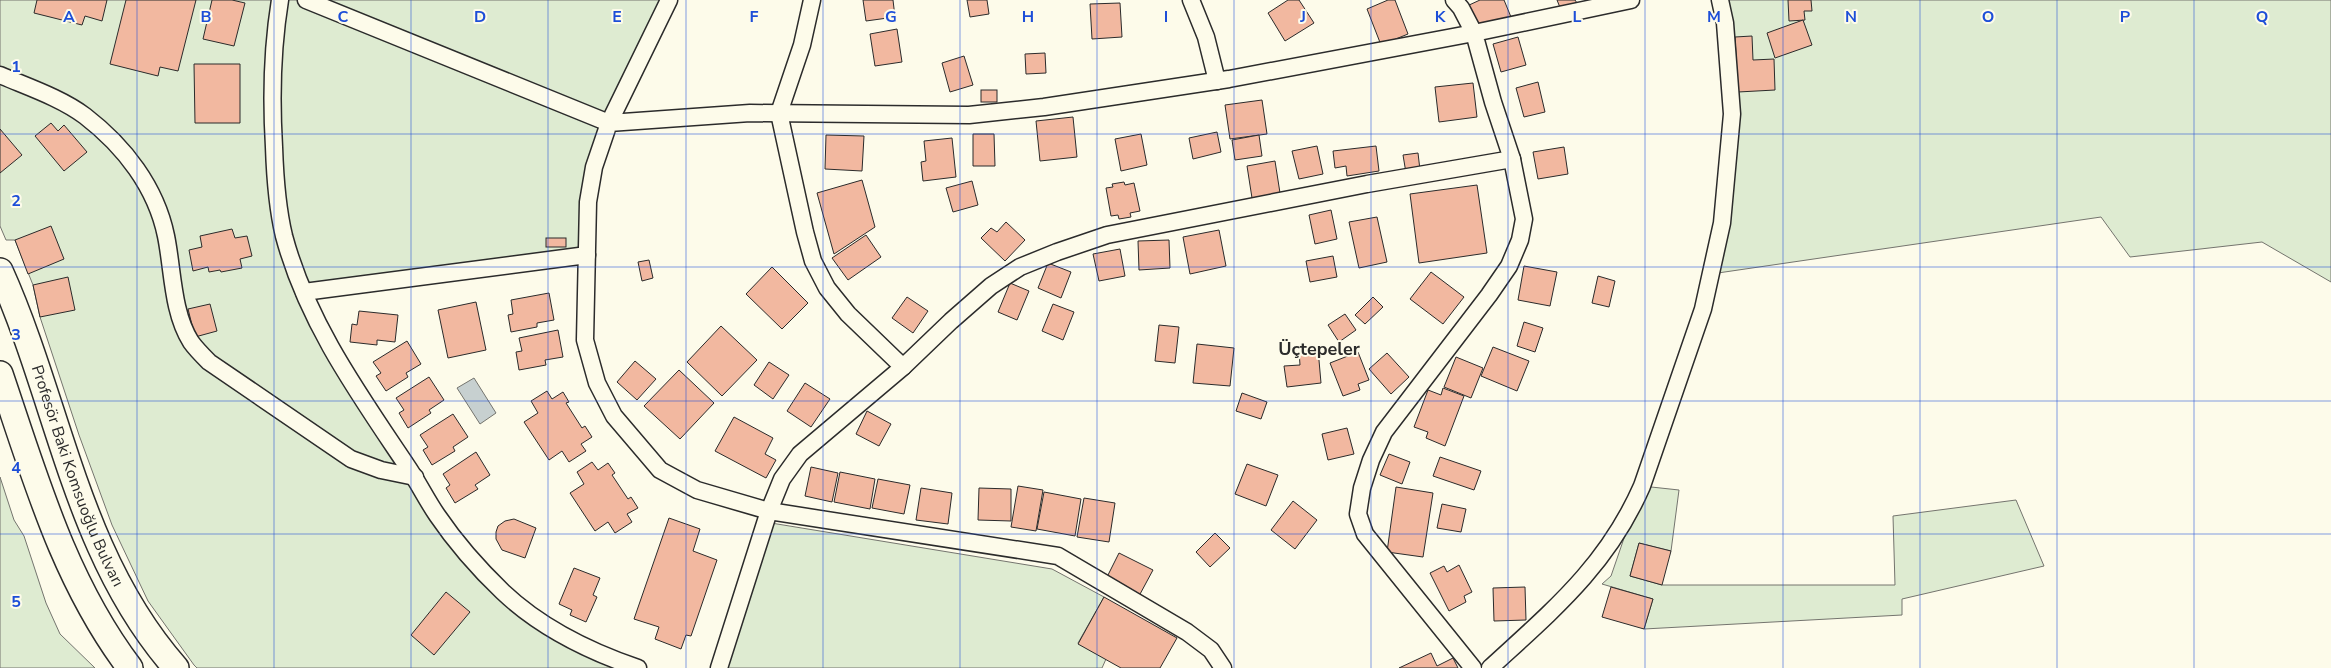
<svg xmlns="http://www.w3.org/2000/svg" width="2331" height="668" font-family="'Nunito Sans',sans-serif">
<rect width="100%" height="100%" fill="#fdfbea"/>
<!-- green -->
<g fill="#deebd1" stroke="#74746e">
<polygon points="0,0 669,0 609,123 587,255 305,292 415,477 504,593 638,668 197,668 194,665 148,601 112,525 79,435 40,317 33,285 15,240 6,240 0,226"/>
<polygon points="1720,0 2331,0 2331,282 2262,242 2130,257 2101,217 1711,274 1728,171"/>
<polygon points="0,477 14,520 24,536 46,603 60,634 95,668 0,668"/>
<polygon points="1642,486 1679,490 1671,551 1639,543 1630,576 1662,585 1895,585 1893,516 2016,500 2044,566 1902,599 1902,615 1644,629 1653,599 1602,584 1611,576"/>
<polygon points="765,522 1052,569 1104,597 1078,643 1106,659 1102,668 719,668"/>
</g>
<!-- water -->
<polygon fill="#c7d0d0" stroke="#74746e" points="474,378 496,413 480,424 457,388"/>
<!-- building -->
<g fill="#f2b8a0" stroke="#2b2b2b">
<polygon points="37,0 107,0 102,21 85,16 82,25 34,13"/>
<polygon points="126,0 196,0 178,71 160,67 158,76 110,64"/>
<polygon points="212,0 232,0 245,3 234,46 203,39"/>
<polygon points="863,0 893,0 895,17 866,21"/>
<polygon points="967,0 987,0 989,14 970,17"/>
<polygon points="1288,0 1299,0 1314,23 1285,41 1268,13"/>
<polygon points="1388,0 1395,0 1408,34 1381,45 1367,9"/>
<polygon points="1480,0 1504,0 1511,17 1479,32 1467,6"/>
<polygon points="1557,0 1575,0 1577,3 1561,10"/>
<polygon points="1788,0 1811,0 1812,11 1804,11 1805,20 1789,21"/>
<polygon points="1120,3 1122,37 1092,39 1090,4"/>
<polygon points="1803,20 1812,45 1775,58 1767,33"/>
<polygon points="897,29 902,62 875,66 870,34"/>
<polygon points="1752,36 1753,60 1774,59 1775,90 1738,92 1735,37"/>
<polygon points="1518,37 1526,65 1501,72 1493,44"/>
<polygon points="1045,53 1046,73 1026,74 1025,54"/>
<polygon points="964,56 973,85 950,92 942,63"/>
<polygon points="194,64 240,64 240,123 195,123"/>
<polygon points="1538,82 1545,112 1524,117 1516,88"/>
<polygon points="1473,83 1477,117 1439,122 1435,87"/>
<rect x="981" y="90" width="16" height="12"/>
<polygon points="1262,100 1267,134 1230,139 1225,105"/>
<polygon points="1073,117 1077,157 1040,161 1036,121"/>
<polygon points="51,123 58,131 64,125 87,152 64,171 35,136"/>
<polygon points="0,129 22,155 0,173"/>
<polygon points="1217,132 1221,152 1193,159 1189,138"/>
<polygon points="973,134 994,134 995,166 973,166"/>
<polygon points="1141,134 1147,165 1121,171 1115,139"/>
<polygon points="826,135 864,136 862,171 825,169"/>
<polygon points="1259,135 1262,156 1235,160 1232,140"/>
<polygon points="952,138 956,177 923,181 921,162 926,161 924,141"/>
<polygon points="1317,146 1323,174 1299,179 1292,151"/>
<polygon points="1376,146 1379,171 1347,176 1346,166 1335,168 1333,151"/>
<polygon points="1564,147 1568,174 1538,179 1533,152"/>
<polygon points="1418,153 1420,170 1406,173 1403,155"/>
<polygon points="1275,161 1280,193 1252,198 1247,166"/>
<polygon points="862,180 875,227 834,254 817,193"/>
<polygon points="972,181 978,205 953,212 946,188"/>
<polygon points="1124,182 1125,185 1134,183 1140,211 1130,213 1131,217 1119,219 1118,215 1111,216 1106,188 1113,187 1112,184"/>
<polygon points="1477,185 1487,253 1419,263 1410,194"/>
<polygon points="1331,210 1337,239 1315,244 1309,215"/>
<polygon points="1377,217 1387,262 1359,268 1349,222"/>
<polygon points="1006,222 1025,240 1005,261 981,238 991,228 997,232"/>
<polygon points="51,226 64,259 28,274 15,240"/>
<polygon points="232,229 235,238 247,236 252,256 240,259 242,268 221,272 220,270 209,272 208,267 193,271 189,250 202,247 200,236"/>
<polygon points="1219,230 1226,266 1190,274 1183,237"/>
<polygon points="866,235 881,257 848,280 832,258"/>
<rect x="546" y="238" width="20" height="9"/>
<polygon points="1169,240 1170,268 1139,270 1138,241"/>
<polygon points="1120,249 1125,276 1099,281 1093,254"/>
<polygon points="1333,256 1337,277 1310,282 1306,261"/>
<polygon points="649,260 653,278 642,281 638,262"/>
<polygon points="1048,263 1071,272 1061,298 1038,288"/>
<polygon points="1524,266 1557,272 1550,306 1518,300"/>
<polygon points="772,267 808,303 782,329 746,294"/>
<polygon points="1431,272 1464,297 1443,324 1410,299"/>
<polygon points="1598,276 1615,281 1609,307 1592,303"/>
<polygon points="68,277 75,310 40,317 33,285"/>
<polygon points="1010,283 1029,291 1017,320 998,312"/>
<polygon points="549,293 554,320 537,323 537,327 511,332 508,315 513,314 511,300"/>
<polygon points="907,297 928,311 913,333 892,318"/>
<polygon points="1373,297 1383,307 1365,324 1355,315"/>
<polygon points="476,302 486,350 448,358 438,310"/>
<polygon points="210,304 217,331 195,337 188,309"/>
<polygon points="1053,304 1074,312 1063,340 1042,331"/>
<polygon points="359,311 398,315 395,342 377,340 377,345 350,342 352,324 357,325"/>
<polygon points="1345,314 1356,330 1339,342 1328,325"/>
<polygon points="1524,322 1543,328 1535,352 1517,346"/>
<polygon points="1159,325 1179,327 1175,363 1155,361"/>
<polygon points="721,326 757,360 722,396 687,362"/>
<polygon points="558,330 563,357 545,360 546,365 519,370 516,352 522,351 519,338"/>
<polygon points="407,341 421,364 406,373 408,377 386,391 376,376 381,373 373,362"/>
<polygon points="1197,344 1234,348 1230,386 1193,383"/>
<polygon points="1493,347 1529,361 1517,391 1481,376"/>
<polygon points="1318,349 1321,383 1287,387 1284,366 1300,365 1299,351"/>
<polygon points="1358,352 1369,380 1358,384 1360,390 1343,396 1330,363"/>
<polygon points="1387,353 1409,377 1391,394 1369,369"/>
<polygon points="1456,357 1483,368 1471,398 1444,387"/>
<polygon points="635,361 656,379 637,400 617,382"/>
<polygon points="769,362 789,375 773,399 754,385"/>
<polygon points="679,370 714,403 680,439 644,406"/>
<polygon points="429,377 444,400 429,410 431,413 408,428 399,413 404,410 396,398"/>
<polygon points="805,383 830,399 811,427 787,411"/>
<polygon points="1443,388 1464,396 1445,446 1426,438 1428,432 1414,427 1428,390 1441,395"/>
<polygon points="547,391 552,399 563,392 569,402 566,403 582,428 585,426 592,437 581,444 586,451 569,462 562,451 549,460 524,422 538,413 531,401"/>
<polygon points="1242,393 1267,402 1261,419 1236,411"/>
<polygon points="867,411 891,424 879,446 856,434"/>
<polygon points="453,414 468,437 453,447 455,451 432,465 423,450 428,447 420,435"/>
<polygon points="734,417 773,438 765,454 776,460 766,478 715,451"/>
<polygon points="1347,428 1354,454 1328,460 1322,434"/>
<polygon points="476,452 490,475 475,485 478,489 455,503 446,488 450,485 443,474"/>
<polygon points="1389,454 1410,462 1402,484 1380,475"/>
<polygon points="1440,457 1481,471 1474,490 1433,476"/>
<polygon points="592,462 598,470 608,463 615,473 612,475 628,499 631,497 638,508 627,514 632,522 615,533 608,522 595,531 570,493 584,484 577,472"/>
<polygon points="1247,464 1278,475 1266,506 1235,494"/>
<polygon points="811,467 838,473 832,502 805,496"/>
<polygon points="840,472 875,479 870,509 834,502"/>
<polygon points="878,479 910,485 904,514 872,508"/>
<polygon points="1018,486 1043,490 1036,531 1011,527"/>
<polygon points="1396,487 1433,493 1423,557 1387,552"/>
<polygon points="921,488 952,493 948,524 916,520"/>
<polygon points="979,488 1011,489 1011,521 978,520"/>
<polygon points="1044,492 1081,499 1075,536 1037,529"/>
<polygon points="1084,498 1115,503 1109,542 1077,537"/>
<polygon points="1293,501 1317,520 1295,549 1271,530"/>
<polygon points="1442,504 1466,509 1461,532 1437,528"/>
<polygon points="669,518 700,529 693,551 717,560 691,636 686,635 681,649 655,639 659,627 634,619"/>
<polygon points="514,519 536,528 525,558 502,550 496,539 496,532 498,526 505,521"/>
<polygon points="1215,533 1230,548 1210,567 1196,552"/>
<polygon points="1639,543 1671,551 1662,585 1630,576"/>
<polygon points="1119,553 1153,570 1139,596 1106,579"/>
<polygon points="1459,565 1472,592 1464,596 1466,602 1449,611 1430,573 1444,566 1447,572"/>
<polygon points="574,568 600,578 593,595 597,597 586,622 570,615 572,610 559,604"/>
<polygon points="1525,587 1526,620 1494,621 1493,588"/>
<polygon points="1611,587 1653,599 1644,629 1602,617"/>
<polygon points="446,592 470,612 434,655 411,635"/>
<polygon points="1104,597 1177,638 1160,668 1121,668 1078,644"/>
<polygon points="1431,653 1437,666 1453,658 1458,668 1399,668"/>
</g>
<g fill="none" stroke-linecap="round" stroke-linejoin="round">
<defs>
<g id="minor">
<path d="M280,0C272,49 271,97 274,147C275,177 277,207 284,236C307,322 358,393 407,466C418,482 426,499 437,515C456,543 479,569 503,592C540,627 591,652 638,668"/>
<polyline points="306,0 609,123 669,0"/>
<polyline points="812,0 802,45 779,113 805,232 813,261 827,288 848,314 903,367"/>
<polyline points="1191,0 1206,37 1217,81"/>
<path d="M0,75C28,87 61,98 85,116C124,146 156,187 166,236C173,270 172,312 191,342C196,349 203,356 209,362L351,459L381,470L415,477"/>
<polyline points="304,292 587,255"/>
<polyline points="719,668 769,511 782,479 800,454 903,367 951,321 991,286 1020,267 1057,252 1107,235 1367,184 1512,159 1493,102 1474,33 1631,0"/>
<polyline points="1223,668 1211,650 1187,632 1058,556 769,511 697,490 660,470 614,416 597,383 585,340 588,202 594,167 609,123 750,113 969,115 1044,107 1229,79 1474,33 1461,8 1454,0"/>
<polyline points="1473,668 1365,534 1358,514 1362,488 1371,460 1384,432 1489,295 1509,266 1520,240 1524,219 1512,159"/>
<path d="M1490,668C1553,610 1607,566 1642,486L1703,309L1722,223L1732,114L1725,23L1720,0"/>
</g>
<g id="primary">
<path id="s1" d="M0,271C60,404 76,555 176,668"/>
<path d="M0,374C35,477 64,581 130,668"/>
</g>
</defs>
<!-- minor casing -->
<use href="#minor" stroke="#2b2b2b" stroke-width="19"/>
<!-- primary casing -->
<use href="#primary" stroke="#2b2b2b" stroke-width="28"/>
<!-- minor -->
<use href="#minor" stroke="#fdfbea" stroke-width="16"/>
<!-- primary -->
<use href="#primary" stroke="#fdfbea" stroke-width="25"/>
</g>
<!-- grid -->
<path fill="none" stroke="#1d4ed8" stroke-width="1" stroke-opacity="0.55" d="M137,0V668M274,0V668M411,0V668M548,0V668M686,0V668M823,0V668M960,0V668M1097,0V668M1234,0V668M1371,0V668M1508,0V668M1645,0V668M1783,0V668M1920,0V668M2057,0V668M2194,0V668M0,134H2331M0,267H2331M0,401H2331M0,534H2331"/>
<g text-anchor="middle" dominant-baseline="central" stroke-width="4" stroke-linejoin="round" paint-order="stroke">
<!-- street labels -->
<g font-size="16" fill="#2b2b2b" stroke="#fdfbea">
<text stroke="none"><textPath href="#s1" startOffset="219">Profesör Baki Komsuoğlu Bulvarı</textPath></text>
</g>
<!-- neighbourhood labels -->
<g font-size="18" font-weight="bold" fill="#2b2b2b" stroke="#fdfbea">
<text x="1319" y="349">Üçtepeler</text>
</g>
</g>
<g font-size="16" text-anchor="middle" font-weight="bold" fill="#1d4ed8" stroke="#fdfbea" stroke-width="4" stroke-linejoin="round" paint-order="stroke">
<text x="69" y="22">A</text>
<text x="206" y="22">B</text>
<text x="343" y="22">C</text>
<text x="480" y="22">D</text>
<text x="617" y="22">E</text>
<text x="754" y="22">F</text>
<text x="891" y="22">G</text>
<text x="1028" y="22">H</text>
<text x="1166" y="22">I</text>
<text x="1303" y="22">J</text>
<text x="1440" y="22">K</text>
<text x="1577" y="22">L</text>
<text x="1714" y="22">M</text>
<text x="1851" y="22">N</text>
<text x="1988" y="22">O</text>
<text x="2125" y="22">P</text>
<text x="2262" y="22">Q</text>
<text x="16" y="72">1</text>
<text x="16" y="206">2</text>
<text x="16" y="340">3</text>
<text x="16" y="473">4</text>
<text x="16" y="607">5</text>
</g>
</svg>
